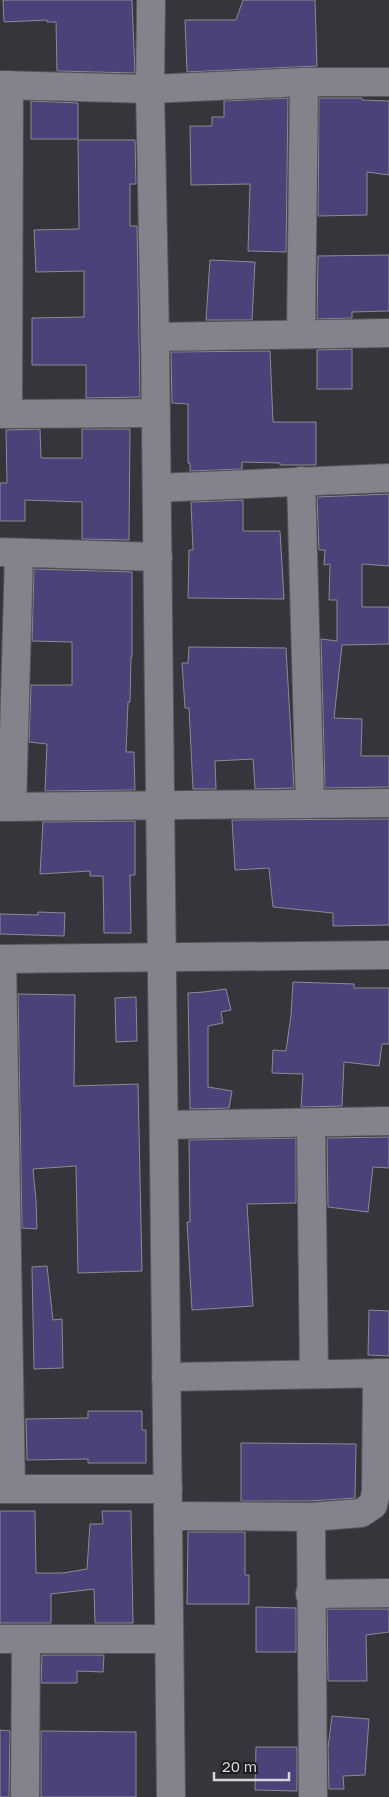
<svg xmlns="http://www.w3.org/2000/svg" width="389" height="1797" font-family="'Golos Text',sans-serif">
<rect width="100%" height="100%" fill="#35353b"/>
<!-- building -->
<g fill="#4a4379" stroke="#8b8b92">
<polygon points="3,0 132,0 135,73 57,71 56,22 47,22 47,20 4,22"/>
<polygon points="243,0 315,0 317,66 187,72 185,20 236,20"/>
<polygon points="288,98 286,252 248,251 250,184 191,185 190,126 212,126 212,117 224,117 224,101"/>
<polygon points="319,98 362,98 362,100 389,101 389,175 367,172 367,215 318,216"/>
<polygon points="31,101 78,103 78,139 31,139"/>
<polygon points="78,140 135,140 136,184 130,184 130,226 137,226 140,397 86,398 86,365 32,365 32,318 84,317 84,271 36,272 34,230 79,229"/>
<polygon points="389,255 389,311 352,312 352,318 317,319 318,256"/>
<polygon points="210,260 255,262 252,320 206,320"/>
<polygon points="352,349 352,389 317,389 317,350"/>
<polygon points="270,351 273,422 316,422 316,465 280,465 280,463 242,462 242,469 190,471 190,463 188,463 188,404 172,403 171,352"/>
<polygon points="40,429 41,458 82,458 82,429 130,429 129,540 82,539 82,502 25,500 25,521 0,521 0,483 7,483 6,430"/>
<polygon points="389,494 389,566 362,564 362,607 389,607 389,644 342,645 334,718 362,719 361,756 389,756 389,787 325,788 321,639 337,641 337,600 329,600 330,564 324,565 325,550 319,550 317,497"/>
<polygon points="243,500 243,531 280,531 284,599 188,598 189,550 193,550 191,502"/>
<polygon points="34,569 132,572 132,657 131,657 130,702 128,702 126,752 134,752 135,790 45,791 47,744 29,742 31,685 72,685 72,642 32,641"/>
<polygon points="189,647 286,648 294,788 255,789 253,759 215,761 216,789 193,789 189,708 185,708 182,663 188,663"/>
<polygon points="389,819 389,925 333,926 333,913 273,907 269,868 235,870 232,820"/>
<polygon points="135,821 135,875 130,875 131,933 104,933 103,876 90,876 90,871 40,874 43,822"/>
<polygon points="38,912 65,913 64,936 0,934 0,914 38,915"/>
<polygon points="293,982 354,984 354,988 389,988 389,1044 382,1044 379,1066 344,1062 342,1106 301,1107 303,1074 272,1073 273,1050 286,1051 291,1015"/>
<polygon points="226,989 231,1010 221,1012 223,1023 208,1026 208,1087 232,1091 229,1108 190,1109 188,993 204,992"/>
<polygon points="18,994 75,995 74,1086 138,1084 142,1271 78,1273 76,1166 33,1169 36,1200 37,1229 22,1228"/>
<polygon points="136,997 137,1041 116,1042 115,998"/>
<polygon points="389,1137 389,1168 373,1167 368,1212 328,1207 327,1138"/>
<polygon points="296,1138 296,1203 247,1204 253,1306 192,1310 187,1222 190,1222 189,1140"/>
<polygon points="47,1266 53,1320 62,1319 63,1368 34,1369 32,1267"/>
<polygon points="369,1310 389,1311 389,1356 368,1355"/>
<polygon points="88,1411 142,1411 142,1430 146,1430 146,1463 88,1463 88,1459 27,1460 26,1419 88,1418"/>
<polygon points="241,1443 356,1444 355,1498 310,1501 241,1501"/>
<polygon points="0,1511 35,1511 36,1573 63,1573 87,1569 90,1524 103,1524 102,1511 131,1511 133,1623 95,1623 94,1589 51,1594 51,1623 0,1623"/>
<polygon points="188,1532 245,1532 245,1575 249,1575 249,1604 187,1604"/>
<polygon points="256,1607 296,1608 296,1652 256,1652"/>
<polygon points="327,1609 389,1609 389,1632 366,1635 367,1681 328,1681"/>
<polygon points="42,1655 104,1655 103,1672 77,1671 77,1683 41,1683"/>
<polygon points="332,1716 369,1719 365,1775 343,1776 344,1789 329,1789 328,1748"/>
<polygon points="0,1730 10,1731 9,1797 0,1797"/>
<polygon points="41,1731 136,1732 136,1797 41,1797"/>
<polygon points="256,1747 297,1747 297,1791 255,1790"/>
</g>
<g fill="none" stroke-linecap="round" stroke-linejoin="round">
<defs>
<g id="minor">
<polyline points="151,0 150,89 155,337 171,1797"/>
<polyline points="0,85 150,89 304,82 389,82"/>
<polyline points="301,334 304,82"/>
<polyline points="155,337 389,333"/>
<polyline points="0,414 156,413"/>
<polyline points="8,414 9,85"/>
<polyline points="301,481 310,804"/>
<polyline points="157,488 389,478"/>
<polyline points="0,552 158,557"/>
<polyline points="0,807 389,803"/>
<polyline points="12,807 19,553"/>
<polyline points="0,959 389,955"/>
<polyline points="2,959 11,1489"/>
<polyline points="311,1123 314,1374"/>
<polyline points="164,1125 389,1121"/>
<polyline points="166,1377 389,1373"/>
<polyline points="0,1489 168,1489"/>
<polyline points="168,1516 311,1517 313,1797"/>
<polyline points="311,1517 361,1513 373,1505 376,1492 377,1373"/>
<polyline points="310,1594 389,1593"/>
<polyline points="0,1639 169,1639"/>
<polyline points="25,1797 26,1639"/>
</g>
</defs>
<!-- minor casing -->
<use href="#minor" stroke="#545459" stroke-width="30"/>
<!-- minor -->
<use href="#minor" stroke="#83848b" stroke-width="28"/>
</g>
<!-- scale -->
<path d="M214 1772v8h75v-8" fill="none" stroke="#d6d6d9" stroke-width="2.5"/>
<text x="222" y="1772" font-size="15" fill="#d6d6d9" stroke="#1d1d1f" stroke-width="4" paint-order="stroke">20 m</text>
</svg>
